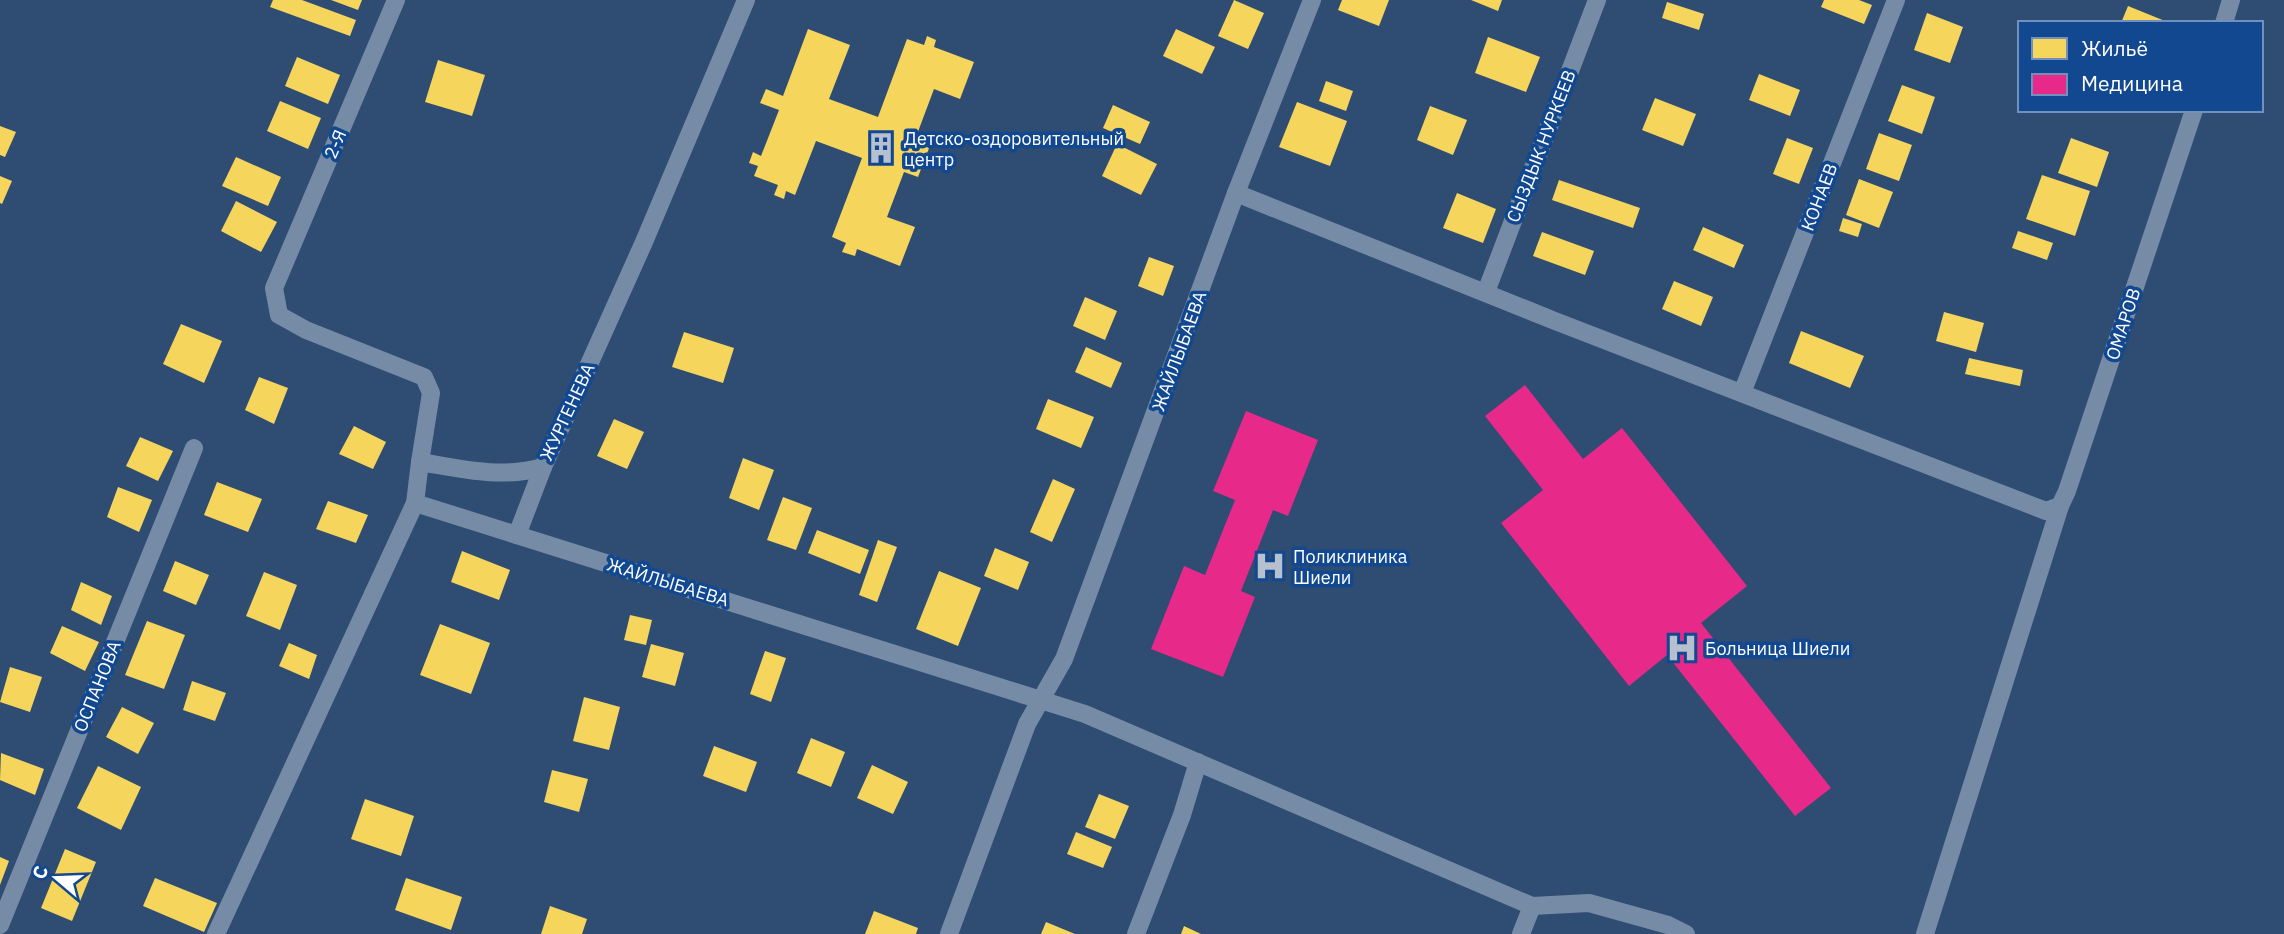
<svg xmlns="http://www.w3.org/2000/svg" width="2284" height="934" font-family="'IBM Plex Sans',sans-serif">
<rect width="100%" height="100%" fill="#2f4c73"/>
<!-- homes -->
<g fill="#f6d55c">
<polygon points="273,0 302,0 356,20 350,36 270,7"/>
<polygon points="331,0 362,0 358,10"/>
<polygon points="1234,0 1264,13 1248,49 1218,36"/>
<polygon points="1342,0 1389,0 1379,26 1338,10"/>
<polygon points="1471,0 1502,0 1498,11"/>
<polygon points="1824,0 1859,0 1872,5 1864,24 1821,7"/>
<polygon points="1667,2 1704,14 1699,30 1662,18"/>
<polygon points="2128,6 2170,23 2121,23"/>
<polygon points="1927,13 1963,27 1950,63 1914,50"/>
<polygon points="808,29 850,45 829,99 878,117 907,39 924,45 927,36 936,40 934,47 974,62 960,99 934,89 916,137 931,143 918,177 904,172 887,217 915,227 900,266 857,249 855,256 842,252 846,243 832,237 862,158 816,141 795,195 786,191 784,199 774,195 778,185 754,176 758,166 749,163 753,152 761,156 779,110 760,103 766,89 783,96"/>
<polygon points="1176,29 1215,47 1202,74 1163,56"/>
<polygon points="1488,37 1540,57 1526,92 1475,73"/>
<polygon points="297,57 340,75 328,104 285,86"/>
<polygon points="438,60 485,75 472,116 425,102"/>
<polygon points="1759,74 1800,90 1790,116 1749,100"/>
<polygon points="1326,81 1353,91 1346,111 1319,101"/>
<polygon points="1902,85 1935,97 1922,134 1888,121"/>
<polygon points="1655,98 1696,114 1683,146 1642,130"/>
<polygon points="280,101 321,118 308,149 267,131"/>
<polygon points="1297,102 1347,121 1330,166 1279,147"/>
<polygon points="1113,105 1150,122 1140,144 1103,128"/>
<polygon points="1430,106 1467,120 1453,155 1417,140"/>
<polygon points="0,126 16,132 5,157 0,155"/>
<polygon points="1879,133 1912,145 1899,181 1866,169"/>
<polygon points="1787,138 1813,148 1799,184 1773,174"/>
<polygon points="2071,138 2109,152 2097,187 2058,173"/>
<polygon points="1117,144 1157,164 1141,195 1102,176"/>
<polygon points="236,157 281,177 268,206 222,186"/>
<polygon points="2042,175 2090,191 2075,236 2026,219"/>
<polygon points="0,176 12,181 2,204 0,203"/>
<polygon points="1859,179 1893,192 1879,228 1846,215"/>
<polygon points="1559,180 1640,208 1633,228 1552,200"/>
<polygon points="1457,193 1496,209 1483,243 1443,228"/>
<polygon points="236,201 277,222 261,252 221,231"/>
<polygon points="1843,218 1862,224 1858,237 1839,231"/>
<polygon points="1703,227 1744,245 1734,268 1693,250"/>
<polygon points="2018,231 2053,243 2047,260 2012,248"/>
<polygon points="1542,232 1594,251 1585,275 1533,256"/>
<polygon points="1149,257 1174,266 1163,296 1138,286"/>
<polygon points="1674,281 1713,297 1701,326 1662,309"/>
<polygon points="1085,297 1117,311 1105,340 1073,326"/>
<polygon points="1944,312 1984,323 1976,352 1936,341"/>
<polygon points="181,324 222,341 204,383 163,364"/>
<polygon points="1801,331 1864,356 1850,388 1789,363"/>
<polygon points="684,332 734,348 723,383 672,367"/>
<polygon points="1086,347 1122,363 1111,388 1075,372"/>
<polygon points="1969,358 2023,370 2020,386 1965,374"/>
<polygon points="259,377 288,388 274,424 245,410"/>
<polygon points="1048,399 1094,417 1081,448 1036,429"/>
<polygon points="614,419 644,432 627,469 597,456"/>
<polygon points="354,426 386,442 373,469 339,454"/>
<polygon points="140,437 173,451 158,481 126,466"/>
<polygon points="743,458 774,470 759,510 729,498"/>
<polygon points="1053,479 1075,489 1052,542 1030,532"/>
<polygon points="217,482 262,499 248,532 204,515"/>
<polygon points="118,487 152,500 139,532 107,517"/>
<polygon points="783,497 812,508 796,550 767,540"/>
<polygon points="328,501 368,515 356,543 316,529"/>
<polygon points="817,530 869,550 860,574 808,553"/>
<polygon points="878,540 897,547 877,602 859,595"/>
<polygon points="995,548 1029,562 1018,590 984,576"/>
<polygon points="462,551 510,570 499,600 451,582"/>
<polygon points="175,561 209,575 196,605 163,591"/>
<polygon points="939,571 981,588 958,646 916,629"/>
<polygon points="264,572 297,585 280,630 246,616"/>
<polygon points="81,582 112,596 101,625 71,610"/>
<polygon points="630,615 652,620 646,645 624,640"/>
<polygon points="147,621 185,635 164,689 125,675"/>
<polygon points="440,624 490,643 471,694 420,675"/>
<polygon points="62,626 99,642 85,671 50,653"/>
<polygon points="289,643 317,655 309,679 279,666"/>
<polygon points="651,644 684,653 675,686 642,677"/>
<polygon points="765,651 786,658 771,702 750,694"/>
<polygon points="10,667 42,677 30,712 0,702"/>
<polygon points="192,681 226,693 215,721 183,710"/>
<polygon points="584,697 620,707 609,750 573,741"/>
<polygon points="122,707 154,723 138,754 106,737"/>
<polygon points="811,738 845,752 831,787 797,773"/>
<polygon points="714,746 757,762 746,792 703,776"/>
<polygon points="1,753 44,769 35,795 0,780"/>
<polygon points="872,765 908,782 893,814 857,798"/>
<polygon points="98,766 141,787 121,830 77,808"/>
<polygon points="552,770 588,779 579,812 544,802"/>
<polygon points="1099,794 1129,806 1115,839 1085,827"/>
<polygon points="365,799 414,816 401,856 351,839"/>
<polygon points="1076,832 1112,847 1103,868 1067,854"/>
<polygon points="65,849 96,862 72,921 41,908"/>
<polygon points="0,857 9,861 0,885"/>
<polygon points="155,878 217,903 204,932 143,906"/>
<polygon points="406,878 462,897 451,930 395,910"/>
<polygon points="550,906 587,919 582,934 541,934"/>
<polygon points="874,911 918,928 916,934 865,934"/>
<polygon points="1046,922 1075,934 1041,934"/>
<polygon points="1184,926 1201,934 1181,934"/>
</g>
<!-- health -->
<g fill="#e7298a">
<polygon points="1525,385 1583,459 1622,428 1747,586 1701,623 1831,788 1795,816 1667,655 1629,686 1501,523 1543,490 1485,416"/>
<polygon points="1246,411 1318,440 1288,516 1273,510 1241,591 1255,597 1223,677 1151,649 1184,566 1205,575 1235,500 1213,491"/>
</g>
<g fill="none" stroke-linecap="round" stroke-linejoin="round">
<!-- minor -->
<g stroke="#768ca6" stroke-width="18">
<polyline points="396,0 274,288 279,315 306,330 424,377 431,393 420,462"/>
<polyline points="2224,23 2231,0"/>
<polyline points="1236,193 1555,321 2046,511 2060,506 2067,491 2194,110"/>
<polyline points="1486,292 1597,0"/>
<polyline points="1742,393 1896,0"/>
<polyline points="415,503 1085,714 1532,906 1589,903 1668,925 1686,934"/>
<polyline points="517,535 543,467"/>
<polyline points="0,925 194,448"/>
<path d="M216,934L415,503L420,462C462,469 501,479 543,467L644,242L746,0"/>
<polyline points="949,934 1027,724 1064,659 1236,193 1312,0"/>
<polyline points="1136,934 1182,815 1198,762"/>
<polyline points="1521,934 1532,906"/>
<polyline points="1925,934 2060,506"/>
</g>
</g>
<!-- icons -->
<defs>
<symbol id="building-bare" viewBox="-9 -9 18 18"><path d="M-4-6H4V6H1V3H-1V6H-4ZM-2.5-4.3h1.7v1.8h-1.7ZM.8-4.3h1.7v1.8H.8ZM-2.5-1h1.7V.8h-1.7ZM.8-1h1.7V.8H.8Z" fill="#b6c0ce" stroke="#124890" stroke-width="2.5" paint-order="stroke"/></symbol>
<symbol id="hospital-bare" viewBox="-9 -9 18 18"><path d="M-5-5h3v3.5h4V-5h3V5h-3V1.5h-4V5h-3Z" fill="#b6c0ce" stroke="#124890" stroke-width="2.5" paint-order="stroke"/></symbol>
</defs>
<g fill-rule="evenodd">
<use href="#building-bare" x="859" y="126" width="44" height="44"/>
<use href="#hospital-bare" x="1248" y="544" width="44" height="44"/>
<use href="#hospital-bare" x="1660" y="626" width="44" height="44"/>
</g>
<g text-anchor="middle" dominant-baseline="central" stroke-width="7" stroke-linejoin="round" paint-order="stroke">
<!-- poi labels -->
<g font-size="18" fill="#fff" stroke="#124890" text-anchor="start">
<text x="904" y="138">Детско-оздоровительный<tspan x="904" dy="21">центр</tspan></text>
<text x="1293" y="556">Поликлиника<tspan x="1293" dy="21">Шиели</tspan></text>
<text x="1705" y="648">Больница Шиели</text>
</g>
<!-- street labels -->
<g font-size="18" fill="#fff" stroke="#124890">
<text transform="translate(335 144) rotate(-67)">2-Я</text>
<text transform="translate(1541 146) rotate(-69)">СЫЗДЫК НУРКЕЕВ</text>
<text transform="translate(1819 197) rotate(-69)">КОНАЕВ</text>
<text transform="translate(2123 324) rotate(-72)">ОМАРОВ</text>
<text transform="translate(1179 351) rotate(-70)">ЖАЙЛЫБАЕВА</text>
<text transform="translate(567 412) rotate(-65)">ЖУРГЕНЕВА</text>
<text transform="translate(668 582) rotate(17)">ЖАЙЛЫБАЕВА</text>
<text transform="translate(97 686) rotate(-68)">ОСПАНОВА</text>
</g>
</g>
<!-- legend -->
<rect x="2018" y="21" width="245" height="91" fill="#124890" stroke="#7191bc" stroke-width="2"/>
<rect x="2032" y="38" width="35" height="21" fill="#f6d55c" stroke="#7191bc" stroke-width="2"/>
<text x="2081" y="56" font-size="21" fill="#ffffff">Жильё</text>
<rect x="2032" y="74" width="35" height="21" fill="#e7298a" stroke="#7191bc" stroke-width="2"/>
<text x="2081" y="91" font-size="21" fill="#ffffff">Медицина</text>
<!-- north arrow -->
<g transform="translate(56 878) rotate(289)" stroke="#124890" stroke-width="5" paint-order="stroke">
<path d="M0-5L12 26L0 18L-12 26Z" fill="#ffffff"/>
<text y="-10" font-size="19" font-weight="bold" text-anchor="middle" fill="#ffffff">С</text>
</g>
</svg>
